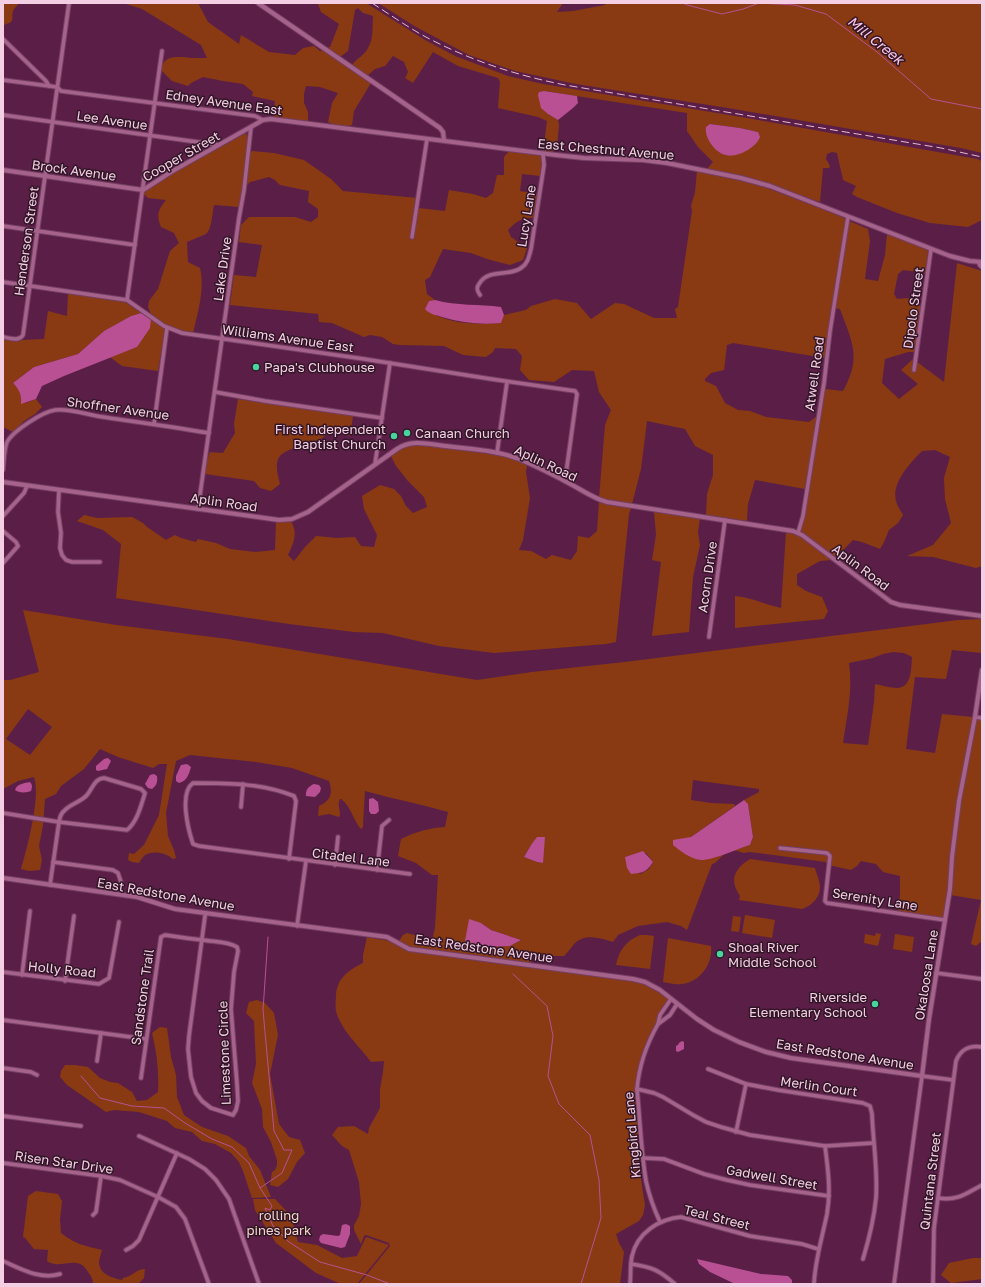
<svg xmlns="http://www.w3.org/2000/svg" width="985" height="1287" font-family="'Golos Text',sans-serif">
<rect width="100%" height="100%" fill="#5b1f47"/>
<!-- green -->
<g fill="#893a13" fill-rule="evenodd">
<path d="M3,3H19C18,5 14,8 13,11C11,19 16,22 3,25Z"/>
<path d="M123,3H198L208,22L239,44L241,35L269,52L295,55L303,48L314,46L320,51L323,50L371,83L354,111L352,125C345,127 334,126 328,122L332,103L338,93L320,87L306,86L304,94V103L308,112V121L273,117L275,101L252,96L253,92L243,84L223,81L203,77L191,83L188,86L172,81L161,70C163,54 179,57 191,58C196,58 202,58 207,58L201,45L142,9Z"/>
<path d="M316,3H366L425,40L455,56L508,76L543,84L747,118L977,159L982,161V220L968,227L930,223L897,213L857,197L852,194L856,186L843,180L837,153L832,152L827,154L826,159L830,166L829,168H823L820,202L760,181L707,169L713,162L698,147L687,131V113L544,91L539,92L548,114L558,120L559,125L557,147L551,153L543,152L547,121L538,117L498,108L500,82L498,78L458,66L433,52L413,83L405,78L408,72L404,62L393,56L385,66L375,69L367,76L352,65C356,59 365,55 368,48C374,38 372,27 373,16L363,13L358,8L355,10L348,51L340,57L327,48L330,47L339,24L321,12L318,4ZM710,124L740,128L758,132L739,154C723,156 720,155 710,142Z"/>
<polygon points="378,3 491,3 493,4 494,3 563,3 557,12 573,11 605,5 605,3 982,3 982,153 961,148 734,109 576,84 515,71 469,55 416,27"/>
<path d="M246,133L248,138L243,190L239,207L214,205C212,213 212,229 206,234C200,237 193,239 187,242L188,262L200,268C205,289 198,312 193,333L183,331L168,326L151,314L148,307L149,301L158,289L170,251L179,243L174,233L161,227C156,215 158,210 166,200L148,198L144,194L145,191L172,174Z"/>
<path d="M252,151L274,153L304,160L331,179L343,191L417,198L410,238L413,239L418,208L445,211L449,190L473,194L486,198L493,193L497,175H504V157L509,151L542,155V165L540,176L522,174L520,191L538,194L534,218C522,217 516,222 508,230L511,237L527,248L523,260L510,265L487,259L471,253L443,249L430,277L425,280L427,294L435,300L429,301L425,309C447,324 475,325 501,323L504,315L526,310L531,306L555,299L577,303L591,319L615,303L624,304L654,318H677L675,309L678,307L692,211L691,206L695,192L697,171L759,185L830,212L846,219L825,358L733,343L727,345L724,370L711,373L705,379V381L716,386L725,403L738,410L750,411L766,417L809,422L817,416L805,489L755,480L748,504L747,521L706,515L707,494L713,475V455L695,446L685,429L647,421L641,469L632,504L607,500L599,498L605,425L611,410L599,392L594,371L572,370L554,382L529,380L520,370L522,356L516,349L495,348L493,352L486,357L463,355L444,346L400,345L393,344L382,337L370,335L364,337L332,323L319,322L318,314L230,305L234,275L256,277L262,245L239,242L241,225L249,217H295L311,222L318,217V209L308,202L309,191L280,185L275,180L269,177L250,182L246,186L250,153Z"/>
<path d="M849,221L868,229L870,241L865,279L878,281L885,255L887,234L928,250L926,273L903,270L898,274L894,294L897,299L909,298L919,303L921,310L914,352H908L885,359L882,383L899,399L918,384L901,370L913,359L912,371L915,372L917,362L944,382L957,263L982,271V566L976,568L933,557L907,556L933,545L951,523L945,499L944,478L950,457L935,450L922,451C911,462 891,483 896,501C897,506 901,511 903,515L898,523L889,530L884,542L880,549L862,542L853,540L844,549L840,557L836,558L800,532L805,516L825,389L843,391C862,357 852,342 840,309L835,308Z"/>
<polygon points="68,293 125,302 141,313 131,316 104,331 78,354 34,367 13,383 19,389 22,399 26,403 36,399 42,407 35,414 24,421 13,432 3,427 3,339 20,341 22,340 44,339 48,311 67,316"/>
<polygon points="151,319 165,329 158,371 122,366 110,357 137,347"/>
<path d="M238,399L353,416L350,436L331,431C327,434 323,438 318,440C309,443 286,449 280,456C274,463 278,476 280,484L271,491L260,488L254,481L205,474L206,464L210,452L223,453L235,433L234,424Z"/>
<path d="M418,444L497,455L513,459L527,465L526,472L530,498L523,540L519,550L531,551L546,559L552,555L571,560L577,551L578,536L589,538L597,531L599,502L631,508L629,514L616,642L606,644L494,653L439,646L383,633L354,632L289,624L116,598L121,544L103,530L77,521L84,515L97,518L132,517L143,523L147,527L166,540L175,535L181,538L196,542L198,539L216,543L230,549L255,552L275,550L276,521H291C298,534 294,542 288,555L294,561L305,547L316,536L337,538L355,537L361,546L374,547L377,535L364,509L362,496L380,485L394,489L401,496L406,506L413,513L427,507L424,497L408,481L396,466L391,456L406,446Z"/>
<polygon points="654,511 700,518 698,532 700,545 693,577 689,632 652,636 661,562 652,560 656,535"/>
<path d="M786,532C804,535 817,549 831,560L820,561L797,574V585L806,591L822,597L828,611L824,619L735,628V596C751,597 765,605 781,608Z"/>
<path d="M23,610L116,625L228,639L477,680L532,672L625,662L958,620L982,619V653L952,650L946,679L915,677L906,749L935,753L942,714L973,717L958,801L944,921L898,915L900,893V876L883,872L876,864L861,861L857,866L851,870L833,866L827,867V864L826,862L750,852L744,853L734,850L750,845L753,837L748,804L744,800L759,792V789L693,780L691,800L711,803L734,804L735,806L691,837L699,860L724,854L715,863L712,864L687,930L681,926L667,922L638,926L618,935L613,942C600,938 585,933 574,944C571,948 568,952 564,956H547L533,954L531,963L409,947L399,941L403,935L407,933L432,940L435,928L438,875H432L416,863L398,856L401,839C415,832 429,828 445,827L448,812C421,804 393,799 365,791L363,824V827L361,829C353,820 351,806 341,799H340C337,805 340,808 340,815L339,817L329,814L318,816L319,806C331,801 333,793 329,781L292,768L256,762L190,755L176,761L166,813L168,836L174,850L176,858L173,859C166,853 154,850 145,855C143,857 140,861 139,863L132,862L128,860L129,853L134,854L144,845L159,815L167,764H159L153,768L118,757L100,749L84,769L61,786L56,794L45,799L43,825L39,846L42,860L40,870L29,871L21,869C27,848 41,797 34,777L18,781L3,789V680H10L39,672ZM893,652L904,653L912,657C911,668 912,688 897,688C890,688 881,685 875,684L874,702L868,745L843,743C847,716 853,690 849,663L873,658L883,654ZM28,709L52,727L30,755L6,739ZM531,845L543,863L537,862L524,857ZM641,852L646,853L653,862L649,869L640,874L625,857ZM481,923L491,930L521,940L510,946L483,947L465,941Z"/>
<polygon points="976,718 982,719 982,941 976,946 971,944 981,900 950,895 954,857 961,801"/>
<path d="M750,859L815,868C816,873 818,876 819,881C823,894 814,905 802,909L739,900L740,896C729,880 734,869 750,859Z"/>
<polygon points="745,915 775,920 772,938 742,933"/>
<polygon points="733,916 741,917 739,932 731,931"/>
<polygon points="876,933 881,934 878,946 864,943 865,934 875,936"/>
<polygon points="895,934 914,937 912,952 893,949"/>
<path d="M640,935H647L654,936L650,969L616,965C619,950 626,941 640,935Z"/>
<path d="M367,937L389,941L408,951L632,981C649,985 658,990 671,1002L657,1021L643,1051L638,1070L639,1167L645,1205L643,1215L639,1221L616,1234L619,1243L624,1252L620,1284H359L390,1246L389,1243L366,1235L364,1236L361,1244L354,1230V1225L359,1216L361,1204L359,1182L349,1150L342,1146L332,1135L338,1127L354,1126L368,1134L369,1128L380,1108V1089L383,1072L384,1061L371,1062C360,1047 340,1029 336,1011C335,1006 336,1000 336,995C337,978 349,970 363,963V955Z"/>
<path d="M668,938L711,946C713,964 700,982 682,984C675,985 670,983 663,982Z"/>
<polygon points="257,1000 265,1003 274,1013 278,1035 270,1074 279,1124 289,1137 300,1140 305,1153 297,1162 288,1179 278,1187 270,1185 272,1172 275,1170 277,1165 277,1160 271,1142 263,1127 262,1109 252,1083 256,1064 254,1021 246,1013 249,1002"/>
<path d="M160,1027L167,1028L171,1057L176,1075L177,1097L184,1115L202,1127L228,1136L246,1148L249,1156L260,1170L271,1197L252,1198L243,1171L239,1162L231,1153L215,1144L202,1141L192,1132L175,1128L167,1121L139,1112L114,1110L106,1112L67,1085L60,1077L61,1071L65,1065H75L88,1067L100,1078L110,1082L118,1083L132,1092L137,1101L147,1100L158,1092C159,1072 157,1053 152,1033Z"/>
<path d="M36,1191L58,1194L62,1201L60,1219L61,1233C75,1244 85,1246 102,1250C101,1254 99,1259 99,1263C100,1275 113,1278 122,1280L123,1278C134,1276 134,1270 145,1269L144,1278L138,1284H93C93,1279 91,1276 88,1272C78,1253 60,1271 47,1261L48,1250L34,1249L25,1238L23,1237L28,1196Z"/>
<polygon points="253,1199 275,1199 291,1216 298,1242 317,1245 342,1258 357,1256 366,1237 389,1245 357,1284 341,1284 316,1273 276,1243 255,1210"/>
<polygon points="973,1258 982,1258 982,1279 951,1283 941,1275 949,1263"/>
</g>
<!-- water -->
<g fill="#b85093">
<polygon points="544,91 577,96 578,103 573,108 558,120 548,114 541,108 538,95 539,92"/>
<path d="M710,124L740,128L758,132L760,137C756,148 737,158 726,155C715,153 704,137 706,127Z"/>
<path d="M435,300C457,306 479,304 501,307L504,315L501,323C481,325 462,323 442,317C436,315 429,314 425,309L429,301Z"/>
<path d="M141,313L151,319L150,328L137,347L64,376L42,386L36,399L21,404C22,395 19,389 13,383L34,367L78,354L104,331L131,316Z"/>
<polygon points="108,758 111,761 107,769 98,771 96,770 96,766 104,759"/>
<path d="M187,764L191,767C189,774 187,781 179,783L176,781V776L181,765Z"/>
<path d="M154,774L157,776C158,782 156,786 152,789L148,788L145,784L150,775Z"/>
<path d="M30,782C33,785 32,788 31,791C27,793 18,793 15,790C17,784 24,783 30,782Z"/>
<path d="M314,784L319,785L321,788L320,792L315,797L306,796C305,790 309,786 314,784Z"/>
<polygon points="373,798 378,802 379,811 376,814 371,814 369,811 369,799"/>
<path d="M744,800L748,804L753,837L750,845C737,849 714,860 701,860C692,860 679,850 673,845V840L691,837Z"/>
<polygon points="537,837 545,837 543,863 537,862 524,857 531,845"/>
<path d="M643,851L653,862C647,872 642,873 631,874L627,868L625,857Z"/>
<polygon points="469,919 481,923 491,930 521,940 510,946 483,947 465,941"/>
<polygon points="682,1041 684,1042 684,1049 678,1052 676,1051 676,1046 678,1045 679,1043"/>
<polygon points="346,1224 350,1226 350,1234 345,1247 341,1248 321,1243 319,1240 320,1236 323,1234 338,1236 340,1235 342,1225"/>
<polygon points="697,1259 761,1274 788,1276 792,1280 792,1284 733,1283 710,1272 699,1264"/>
</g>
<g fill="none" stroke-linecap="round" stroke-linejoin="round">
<!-- stream -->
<g stroke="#b85093" stroke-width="1">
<polyline points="683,3 687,5 722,14 743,9 759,3 795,5 826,14 877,52 931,99 982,109"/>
<polyline points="268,937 263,1010 274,1131 284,1150 292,1150 282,1173 260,1188 272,1206 270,1210 265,1208 273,1226 289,1242 320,1262 367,1275 390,1284"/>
<polyline points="513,974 547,1006 553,1036 548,1076 559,1104 590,1135 599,1180 601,1218 581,1284"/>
<polyline points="81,1076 100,1098 132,1106 164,1108 185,1123 212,1139 232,1147 249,1163 260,1188"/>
</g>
<defs>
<g id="minor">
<polyline points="3,39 46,81 49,86"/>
<polyline points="3,80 57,87 61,91 255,116 263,120"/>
<polyline points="3,115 219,145"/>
<polyline points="3,226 135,245"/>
<polyline points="412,237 427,139"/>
<polyline points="3,282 127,300 164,326 182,333 364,359 491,379 575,391 577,394 565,481"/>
<path d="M480,295C477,291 476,288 479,284C488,268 509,277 521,268C528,264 529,256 531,249L544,165L543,154"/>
<polyline points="127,300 162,51"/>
<path d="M3,337C10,338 19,342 23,335L69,3"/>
<polyline points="914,370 931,249"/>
<polyline points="215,392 265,401 382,418"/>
<polyline points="154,424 167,328"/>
<polyline points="497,453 507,382"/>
<polyline points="375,464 390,363"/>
<path d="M3,470C4,461 4,450 7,442C13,431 42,412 55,410C70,408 87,415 103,417C138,422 174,427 209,433"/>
<polyline points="59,490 58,512 61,533 60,548 62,555 66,560 72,562 100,562"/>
<polyline points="198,509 239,218 244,190 251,127"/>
<polyline points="3,516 24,493 27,486"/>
<polyline points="3,531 16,542 18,546 3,563"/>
<polyline points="798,533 803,516 824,383 830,331 848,217"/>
<polyline points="709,637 725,520"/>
<polyline points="975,717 982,718"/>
<polyline points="241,807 243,784"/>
<path d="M3,813L59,822L127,830C137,822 141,806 145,793L141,789L104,778C94,779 93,788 87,795C81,802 70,804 64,811C60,814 60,818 59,822L50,885"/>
<polyline points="780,848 827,853 830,856 825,901 827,903 945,920"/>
<path d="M289,859L296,801L294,796C261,783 228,783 193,783C179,793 188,829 193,844L199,846L410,874"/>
<polyline points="53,862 113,870 118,873 121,882"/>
<polyline points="335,865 338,837"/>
<polyline points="377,870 382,826 389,820"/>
<polyline points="297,926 306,861"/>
<polyline points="3,972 99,984 109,978 119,922"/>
<polyline points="936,973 982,979"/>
<polyline points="22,975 30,911"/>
<polyline points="65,981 74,916"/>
<polyline points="3,1020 146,1039"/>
<polyline points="658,1024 670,1015 677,1004"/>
<polyline points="97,1061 101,1033"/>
<polyline points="3,1068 31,1072 37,1075"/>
<path d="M708,1069L746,1084L778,1090L863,1103L870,1106L872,1114C873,1142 878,1170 876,1198C874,1219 869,1239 863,1259"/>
<path d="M141,1078L161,937L165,935C178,937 191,939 203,940C214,942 227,941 237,947L238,951L234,972L231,1009L237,1084L238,1101L236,1110L233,1115L211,1108L202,1101L196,1093L191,1077L188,1049L189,1036L205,916L206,913"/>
<polyline points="637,1089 654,1093 663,1097 693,1115 706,1122 721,1127 750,1135 825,1146 873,1143"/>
<polyline points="3,1116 81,1126"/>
<polyline points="736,1132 746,1084"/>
<polyline points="139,1136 189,1159 205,1169 216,1180 229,1199 259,1284"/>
<polyline points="643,1158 664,1159 704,1174 727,1180 750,1185 829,1196"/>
<polyline points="3,1163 101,1176 120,1180 158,1197 176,1207 185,1219 209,1284"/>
<path d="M938,1198C958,1201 965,1194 982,1185"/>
<polyline points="93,1215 96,1212 101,1176"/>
<path d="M660,1222C654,1209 649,1195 646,1181C641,1151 640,1120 637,1089C639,1065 646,1045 658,1024L660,1015L671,999"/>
<polyline points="126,1250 133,1246 139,1240 177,1153"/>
<path d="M3,1261C21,1269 40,1280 60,1274"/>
<path d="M631,1264C652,1267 659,1270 675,1284"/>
<path d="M630,1284C631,1275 630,1264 632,1256C637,1233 659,1219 681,1217L750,1236L802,1244L818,1249"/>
<path d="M814,1284C815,1260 822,1238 827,1214C831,1191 828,1169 825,1146"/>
<polyline points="894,1284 922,1076 953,1080"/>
<path d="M933,1284L934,1228L956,1061C961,1049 969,1045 982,1047"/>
</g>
<g id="tertiary">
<polyline points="258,3 440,128 443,132 444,140"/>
<polyline points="3,170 143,190 171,172 263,120 271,119 556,155 584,158 643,160 667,163 741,178 770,186 950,256 970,261 982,262"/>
<polyline points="979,262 980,265 982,267"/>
<path d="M3,482L279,520L292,519L308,512L397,449C412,439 428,444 445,446C469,449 496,450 519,459C538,467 556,476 574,486C585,492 595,499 607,502L793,531L802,535L891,602L900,605L982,616"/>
<polyline points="3,878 137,897 175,909 387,937 409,949 633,979 645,982 660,990 697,1019 714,1030 739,1042 766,1052 791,1058 922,1076 929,1019 950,889 952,857 959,801 975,717 982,670"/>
</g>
</defs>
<!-- minor casing -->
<use href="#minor" stroke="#753f64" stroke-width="5.5"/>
<!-- tertiary casing -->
<use href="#tertiary" stroke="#753f64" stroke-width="6"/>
<!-- minor -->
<use href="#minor" stroke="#a5628b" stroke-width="3.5"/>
<!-- tertiary -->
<use href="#tertiary" stroke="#a5628b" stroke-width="4"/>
<!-- rail -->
<path stroke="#e3bad1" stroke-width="1" stroke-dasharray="8 4" stroke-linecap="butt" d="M372,3C389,14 406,26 424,36C469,60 515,75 565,85L941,148L982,157"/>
</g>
<!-- markers -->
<g fill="#48d49d" stroke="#311627" stroke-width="1.5">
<circle cx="256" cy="367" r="4"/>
<circle cx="407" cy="433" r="4"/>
<circle cx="394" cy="436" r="4"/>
<circle cx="720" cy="954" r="4"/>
<circle cx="875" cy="1004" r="4"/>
</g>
<g text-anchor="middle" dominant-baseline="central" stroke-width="3" stroke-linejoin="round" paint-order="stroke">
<!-- street labels -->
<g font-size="13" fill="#f4cee3" stroke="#311627">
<text transform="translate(224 102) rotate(8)">Edney Avenue East</text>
<text transform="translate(112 120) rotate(8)">Lee Avenue</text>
<text transform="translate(606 149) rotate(5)">East Chestnut Avenue</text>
<text transform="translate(181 156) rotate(-30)">Cooper Street</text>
<text transform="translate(74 170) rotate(8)">Brock Avenue</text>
<text transform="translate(526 216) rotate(-81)">Lucy Lane</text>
<text transform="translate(26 241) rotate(-82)">Henderson Street</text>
<text transform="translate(222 269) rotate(-82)">Lake Drive</text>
<text transform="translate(913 308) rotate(-82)">Dipolo Street</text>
<text transform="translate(288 338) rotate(8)">Williams Avenue East</text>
<text transform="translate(814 374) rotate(-82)">Atwell Road</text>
<text transform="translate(118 408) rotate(8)">Shoffner Avenue</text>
<text transform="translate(546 463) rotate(25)">Aplin Road</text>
<text transform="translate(224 502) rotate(8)">Aplin Road</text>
<text transform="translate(861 567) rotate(37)">Aplin Road</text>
<text transform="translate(707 577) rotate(-82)">Acorn Drive</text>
<text transform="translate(351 857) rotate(7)">Citadel Lane</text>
<text transform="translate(166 894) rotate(10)">East Redstone Avenue</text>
<text transform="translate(875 899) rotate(9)">Serenity Lane</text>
<text transform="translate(484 948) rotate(8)">East Redstone Avenue</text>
<text transform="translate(62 969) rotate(6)">Holly Road</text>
<text transform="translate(926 975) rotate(-81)">Okaloosa Lane</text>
<text transform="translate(142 997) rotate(-82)">Sandstone Trail</text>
<text transform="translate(224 1053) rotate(-92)">Limestone Circle</text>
<text transform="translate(845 1054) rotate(9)">East Redstone Avenue</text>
<text transform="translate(819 1086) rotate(8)">Merlin Court</text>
<text transform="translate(632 1135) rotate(-95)">Kingbird Lane</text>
<text transform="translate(64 1162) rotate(8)">Risen Star Drive</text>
<text transform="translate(772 1177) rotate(10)">Gadwell Street</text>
<text transform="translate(930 1181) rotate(-83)">Quintana Street</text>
<text transform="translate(717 1217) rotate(14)">Teal Street</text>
</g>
<!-- poi labels -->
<g font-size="13" fill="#f4cee3" stroke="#311627" text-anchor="start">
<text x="264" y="367">Papa's Clubhouse</text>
<text x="386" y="429" text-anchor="end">First Independent<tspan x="386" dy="15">Baptist Church</tspan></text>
<text x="415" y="433">Canaan Church</text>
<text x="728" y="947">Shoal River<tspan x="728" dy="15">Middle School</tspan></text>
<text x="867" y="997" text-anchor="end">Riverside<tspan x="867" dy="15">Elementary School</tspan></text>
</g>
<!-- park labels -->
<g font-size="13" fill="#f5d7cb" stroke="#311627">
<text x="279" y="1215">rolling<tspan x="279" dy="15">pines park</tspan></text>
</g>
<!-- water labels -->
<g font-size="14" font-style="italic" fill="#fec7e7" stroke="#311627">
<text transform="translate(876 40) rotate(39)">Mill Creek</text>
</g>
</g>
<!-- border -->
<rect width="985" height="1287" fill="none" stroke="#f4cee3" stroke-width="8"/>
</svg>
